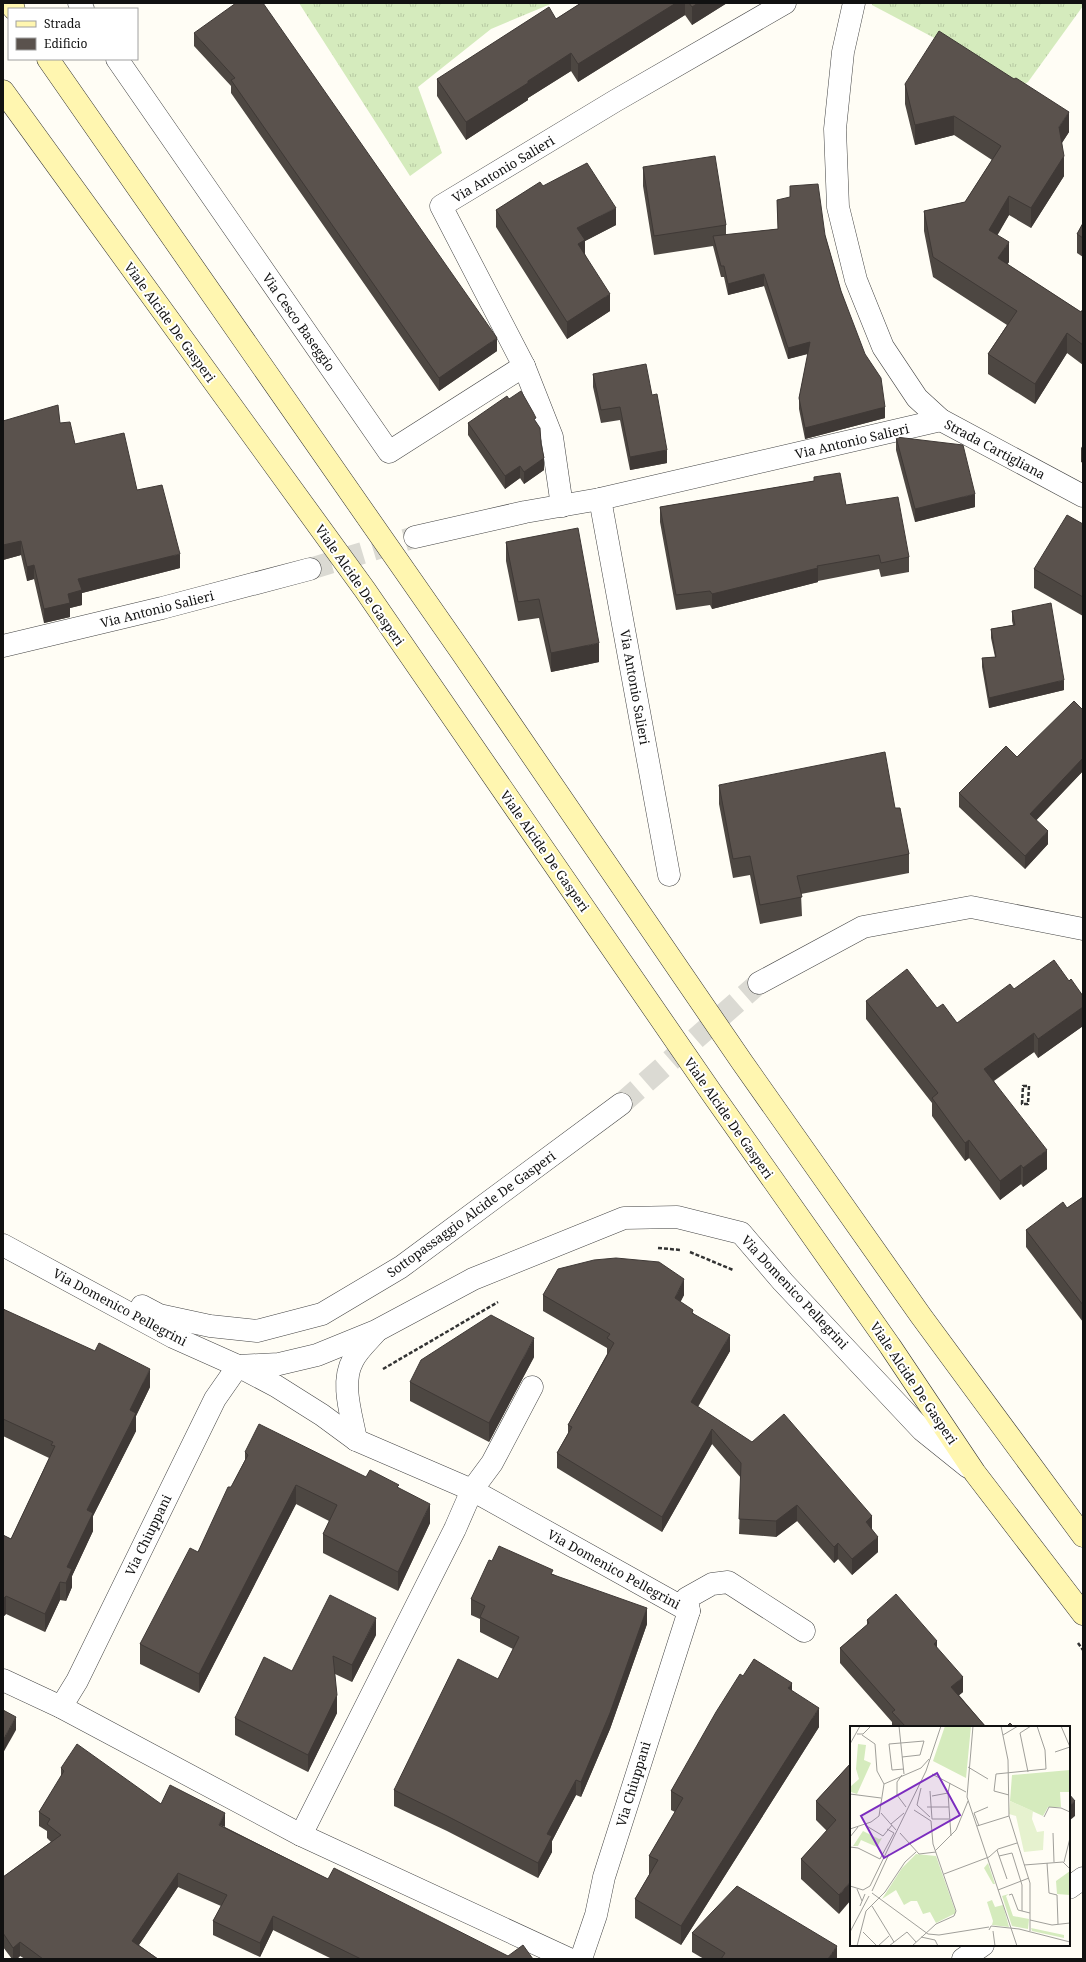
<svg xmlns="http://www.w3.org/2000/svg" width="1086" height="1962" font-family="'Noto Serif',serif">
<defs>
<pattern id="grass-tufts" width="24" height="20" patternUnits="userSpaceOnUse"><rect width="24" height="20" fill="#d5ebbd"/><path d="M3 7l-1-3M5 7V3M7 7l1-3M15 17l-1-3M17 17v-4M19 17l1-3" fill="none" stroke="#b6c8a1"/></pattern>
</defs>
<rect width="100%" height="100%" fill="#fffdf5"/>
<!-- grass -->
<g fill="url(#grass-tufts)">
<polygon points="299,3 553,3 491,29 418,87 442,153 410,176"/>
<polygon points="872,3 1083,3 1083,6 1028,82 1023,85 872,5"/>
</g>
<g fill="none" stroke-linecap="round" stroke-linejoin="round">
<!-- street-tunnel -->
<g stroke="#dbdad3" stroke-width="22" stroke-dasharray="22 11" stroke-linecap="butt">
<polyline points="310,569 415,537"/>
<polyline points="621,1104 759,983"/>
</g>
<defs>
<g id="street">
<polyline points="79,3 83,9"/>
<polyline points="854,3 843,52 835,129 838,207 856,280 883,347 917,398 941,420 1083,496"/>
<polyline points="117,59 389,452 524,366"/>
<polyline points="600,499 669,875"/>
<polyline points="562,506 552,437 524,366 441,206 615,101 785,3"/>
<polyline points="415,537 525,512 600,499 941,420"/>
<polyline points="3,646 162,608 310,569"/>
<polyline points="759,983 863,927 971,907 1083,929"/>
<polyline points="3,1245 173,1337 238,1366 279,1364 317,1355 376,1331 473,1279 624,1218 677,1217 741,1233 783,1282 922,1430 968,1467"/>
<polyline points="142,1306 159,1315 210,1326 257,1331 322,1314 401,1267 621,1104"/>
<path d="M356,1440C352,1416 340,1383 353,1360C358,1350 368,1341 375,1333"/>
<polyline points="3,1680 61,1707 301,1835 569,1959"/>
<polyline points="61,1707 77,1681 215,1399 238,1366 276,1386 322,1415 356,1440 472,1490 689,1611 687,1598 712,1584 728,1582 804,1631"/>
<polyline points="301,1835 455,1529 472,1490 492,1463 532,1387"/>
<polyline points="1069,1888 1083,1878"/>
<polyline points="581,1959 596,1915 604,1877 689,1611"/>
<polyline points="963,1959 983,1945"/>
</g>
<g id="secondary">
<polyline points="9,3 14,9"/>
<polyline points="48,59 462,653 742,1062 921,1316 1083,1536"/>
<polyline points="3,91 365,590 711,1092 890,1346 975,1473 1083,1614"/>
</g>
</defs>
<!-- street casing -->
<use href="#street" stroke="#444" stroke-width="23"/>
<!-- secondary casing -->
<use href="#secondary" stroke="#333" stroke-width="23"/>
<!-- path -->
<g stroke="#333" stroke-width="2.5" stroke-dasharray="4 2" stroke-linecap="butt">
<polygon points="1023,1086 1029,1086 1028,1104 1022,1104"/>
<polyline points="658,1248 681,1250"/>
<polyline points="690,1252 733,1270"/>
<polyline points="383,1369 498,1302"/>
<polyline points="1078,1643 1083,1650"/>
</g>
<!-- street -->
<use href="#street" stroke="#fff" stroke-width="22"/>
<!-- secondary -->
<use href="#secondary" stroke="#fff6b0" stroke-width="22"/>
</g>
<!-- wall -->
<g fill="#4d4742">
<polygon points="581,3 727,3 692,25 685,15 578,82 571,71 528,98 528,100 466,140 437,96 437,79 556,19"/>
<polygon points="194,33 497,351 439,391 231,93 231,86 194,46"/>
<polygon points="905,84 1069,132 1062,143 1064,176 1031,228 1009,215 997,235 1009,262 1007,264 1081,312 1083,309 1083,365 1067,353 1035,404 988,374 988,354 1007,325 933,277 924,231 924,211 965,202 992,160 954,135 915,145 905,104"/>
<polygon points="643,167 726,225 726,235 778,229 777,200 825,235 841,291 885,418 805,439 799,409 799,398 808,354 788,359 764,286 728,295 724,277 721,277 713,246 654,255 643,186"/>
<polygon points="543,186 616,225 585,241 585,254 610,311 567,339 496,227 496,210"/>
<polygon points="1083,223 1083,257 1077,253 1077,234"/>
<polygon points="593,374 652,395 667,463 630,470 620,420 601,423 593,387"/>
<polygon points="509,399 536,422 541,443 544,470 524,484 520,478 505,489 468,435 468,423"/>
<polygon points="3,421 60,423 75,444 137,490 180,568 82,593 82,605 70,608 70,617 44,623 34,579 27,581 21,555 3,560"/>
<polygon points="896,437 975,507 915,522 896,450"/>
<polygon points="1083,445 1083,463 1081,462 1081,448"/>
<polygon points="814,477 846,505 909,557 909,572 881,577 879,569 818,581 818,582 712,609 710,605 676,610 660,522 660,507 814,481"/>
<polygon points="1083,524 1083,616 1034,588 1034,569"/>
<polygon points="506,542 599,662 551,672 539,618 518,621 506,561"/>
<polygon points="1012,611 1064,690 989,708 982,667 982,658 995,657 991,638 991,629 1013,625 1012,621"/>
<polygon points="1083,710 1083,771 1036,820 1048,844 1025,869 959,807 959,793 1017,757"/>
<polygon points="719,785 895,808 909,854 909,873 801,894 802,916 760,924 750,875 733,878 719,804"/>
<polygon points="1069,981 1083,996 1083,1026 1038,1058 1034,1052 994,1081 1047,1169 1023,1187 1021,1184 1000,1200 969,1158 965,1161 932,1116 932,1103 866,1019 866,1001 937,1008 957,1023 1014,989"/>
<polygon points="1083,1197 1083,1322 1026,1247 1026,1230 1067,1208"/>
<polygon points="543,1295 684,1295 680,1302 693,1313 730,1351 698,1407 872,1529 878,1552 852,1575 838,1559 834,1563 797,1521 776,1537 739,1534 741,1478 712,1444 662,1532 557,1468 557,1453 568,1433 568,1425 607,1354 607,1348 543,1311"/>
<polygon points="3,1309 150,1387 136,1416 136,1431 93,1516 93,1531 72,1576 72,1587 66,1601 60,1600 45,1632 6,1614 3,1617 3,1535 11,1539 49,1458 3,1436"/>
<polygon points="534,1357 489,1442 410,1401 410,1382"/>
<polygon points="245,1452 366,1477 399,1488 430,1523 398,1591 323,1553 323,1534 329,1521 296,1504 199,1693 140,1664 140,1644 198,1552 245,1460"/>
<polygon points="492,1561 553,1574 647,1624 610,1729 581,1797 576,1795 552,1841 552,1852 538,1878 447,1831 394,1806 394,1790 498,1679 513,1649 480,1632 480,1619 471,1615 471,1599"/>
<polygon points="867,1620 937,1648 963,1692 959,1695 986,1727 892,1727 892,1722 840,1663 840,1648 867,1625"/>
<polygon points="376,1635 352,1682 335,1674 337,1713 308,1772 235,1735 235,1718 292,1671"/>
<polygon points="743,1676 792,1691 819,1727 681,1945 635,1918 635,1899 649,1875 649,1856 675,1812 671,1810 671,1791"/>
<polygon points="851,1763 839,1914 801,1879 801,1859 827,1831 816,1820 816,1801"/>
<polygon points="61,1768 225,1827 328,1879 508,1956 533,1959 332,1959 273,1930 260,1957 213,1935 213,1921 221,1906 178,1887 139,1945 158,1959 25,1959 20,1956 17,1959 12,1959 3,1947 3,1877 51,1842 47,1838 47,1831 39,1826 39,1812 61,1777"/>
<polygon points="692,1933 837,1959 704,1959 692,1952"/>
</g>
<!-- shaded-wall -->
<g fill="#3f3936">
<polygon points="676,3 685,3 685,15 578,82 578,64"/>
<polygon points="698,3 727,3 692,25 692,7"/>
<polygon points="571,53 571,71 528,98 528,100 466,140 466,122"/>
<polygon points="1069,112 1069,132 1059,147 1059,127"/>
<polygon points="954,116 954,135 915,145 915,125"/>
<polygon points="1064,156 1064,176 1031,228 1031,208"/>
<polygon points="1009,196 1009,215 989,250 989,230"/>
<polygon points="616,208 616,225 585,241 585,257 578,261 577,228"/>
<polygon points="1009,242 1009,262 998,278 998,258"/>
<polygon points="764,274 764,286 728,295 728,284"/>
<polygon points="610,294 610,311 567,339 567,322"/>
<polygon points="1067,333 1067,353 1035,404 1035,384"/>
<polygon points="497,338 497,351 439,391 439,378"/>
<polygon points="810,342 810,353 788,359 788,348"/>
<polygon points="885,407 885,418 805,439 805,428"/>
<polygon points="667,450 667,463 630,470 630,457"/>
<polygon points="544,458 544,470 524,484 524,472"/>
<polygon points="520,466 520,478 505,489 505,476"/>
<polygon points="975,494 975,507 915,522 915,509"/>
<polygon points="21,541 21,555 3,560 3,545"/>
<polygon points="180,554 180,568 82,593 82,605 70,608 70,617 44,623 44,609 68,594 78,579"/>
<polygon points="34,565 34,579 27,581 27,567"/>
<polygon points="818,568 818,582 712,609 712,594"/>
<polygon points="599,643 599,662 551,672 551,653"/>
<polygon points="1064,680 1064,690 989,708 989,698"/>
<polygon points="1083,758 1083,771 1030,827 1030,814"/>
<polygon points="1048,831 1048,844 1025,869 1025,856"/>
<polygon points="1083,1007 1083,1026 1038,1058 1038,1039"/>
<polygon points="1034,1033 1034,1052 984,1087 984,1069"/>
<polygon points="969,1140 969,1158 965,1161 965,1143"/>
<polygon points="1047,1150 1047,1169 1023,1187 1023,1168"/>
<polygon points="1021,1165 1021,1184 1000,1200 1000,1181"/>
<polygon points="684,1279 684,1295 675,1313 675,1298"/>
<polygon points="730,1335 730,1351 691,1418 691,1402"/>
<polygon points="534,1338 534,1357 489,1442 489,1423"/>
<polygon points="150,1369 150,1387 136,1416 136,1431 93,1516 93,1531 72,1576 72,1587 66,1601 66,1583 67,1567 87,1510 130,1410"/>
<polygon points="712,1429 712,1444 662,1532 662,1517"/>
<polygon points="296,1485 296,1504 199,1693 199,1674"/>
<polygon points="430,1504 430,1523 398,1591 398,1572"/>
<polygon points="797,1505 797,1521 776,1537 776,1521"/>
<polygon points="872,1516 872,1532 866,1522"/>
<polygon points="878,1537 878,1552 852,1575 852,1559"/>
<polygon points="838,1543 838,1559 834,1563 834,1547"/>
<polygon points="60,1582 60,1600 45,1632 45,1614"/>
<polygon points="6,1596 6,1614 3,1617 3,1599"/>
<polygon points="647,1608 647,1624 610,1729 581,1797 581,1782"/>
<polygon points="376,1618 376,1635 352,1682 352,1665"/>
<polygon points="937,1641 937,1656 934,1644"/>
<polygon points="963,1677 963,1692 951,1702 951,1687"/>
<polygon points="792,1683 792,1702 788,1688"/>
<polygon points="337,1695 337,1713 308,1772 308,1755"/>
<polygon points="819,1708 819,1727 681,1945 681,1926"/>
<polygon points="16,1717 16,1730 3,1753 3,1740"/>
<polygon points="576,1780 576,1795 552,1841 552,1852 538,1878 538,1863 547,1834"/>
<polygon points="1075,1801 1075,1816 1069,1821 1069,1806"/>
<polygon points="225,1813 225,1827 219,1825"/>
<polygon points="178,1873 178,1887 132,1955 132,1941"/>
<polygon points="851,1881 851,1900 839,1914 839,1895"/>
<polygon points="273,1916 273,1930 260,1957 260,1943"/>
<polygon points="20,1942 20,1956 17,1959 13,1959 13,1948"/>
<polygon points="837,1946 837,1959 828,1959"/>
</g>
<!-- building -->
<g fill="#5a524d" stroke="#3f3936">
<polygon points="236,3 263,3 497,338 439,378 231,80 235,78 194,33"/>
<polygon points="581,3 676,3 578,64 571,53 528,81 528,83 466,122 437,79 549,7 556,19"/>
<polygon points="689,3 698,3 692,7"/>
<polygon points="939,31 1014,79 1016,78 1069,112 1059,127 1064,156 1031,208 1009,196 989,230 1009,242 998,258 1081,312 1083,309 1083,345 1067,333 1035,384 988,354 1017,311 933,257 924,211 965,202 1001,146 954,116 915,125 905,84"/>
<polygon points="715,156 726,225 654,236 643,167"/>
<polygon points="587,163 616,208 577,228 585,240 578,244 610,294 567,322 496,210 540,182 543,186"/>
<polygon points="818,184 825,235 841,291 865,354 881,378 885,407 805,428 799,398 810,342 788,348 764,274 728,284 724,266 721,266 713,236 778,229 777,200 790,197 790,186"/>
<polygon points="1083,223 1083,238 1077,234"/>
<polygon points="646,364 652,395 657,394 667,450 630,457 620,407 601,410 593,374"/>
<polygon points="521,391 533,412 536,418 534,419 540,428 541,443 544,458 524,472 520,466 505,476 468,423 507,396 509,399"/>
<polygon points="58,405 60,423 70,422 75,444 124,433 137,490 162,485 180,554 78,579 82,590 68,594 70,603 44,609 34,565 27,567 21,541 3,545 3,421"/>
<polygon points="896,437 963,445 975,494 915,509"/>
<polygon points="840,473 846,505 898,497 909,557 881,563 879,555 817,566 818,568 712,594 710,591 676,595 660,507 814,481 814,477"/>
<polygon points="1067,515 1083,524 1083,597 1034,569"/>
<polygon points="578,528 599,643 551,653 539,599 518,602 506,542"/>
<polygon points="1051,603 1064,680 989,698 982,658 996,657 991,629 1015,625 1012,611"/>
<polygon points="1074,701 1083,710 1083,758 1030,814 1048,831 1025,856 959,793 1006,746 1017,757"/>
<polygon points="885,752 895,808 900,808 909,854 797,876 802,897 760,905 750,856 733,859 719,785"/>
<polygon points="1054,960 1069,981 1071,979 1083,996 1083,1007 1038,1039 1034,1033 984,1069 1047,1150 1023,1168 1021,1165 1000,1181 969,1140 965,1143 932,1098 938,1093 866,1001 907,969 937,1008 943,1004 957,1023 1010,984 1014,989"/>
<polygon points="1083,1197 1083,1305 1026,1230 1063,1202 1067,1208"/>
<polygon points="616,1258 659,1262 684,1279 675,1298 693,1310 692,1313 730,1335 691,1402 752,1442 784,1414 872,1516 866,1522 878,1537 852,1559 838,1543 834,1547 797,1505 776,1521 739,1519 741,1463 712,1429 662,1517 557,1453 572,1427 568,1425 614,1343 607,1338 610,1334 543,1295 558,1269 594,1260"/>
<polygon points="3,1309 95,1351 99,1343 150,1369 130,1410 136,1413 87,1510 93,1513 67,1567 72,1569 66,1583 60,1582 45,1614 6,1596 3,1599 3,1535 11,1539 55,1446 51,1445 53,1442 3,1419"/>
<polygon points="491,1315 534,1338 489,1423 410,1382 421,1360"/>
<polygon points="259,1424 366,1477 370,1470 399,1485 397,1487 430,1504 398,1572 323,1534 337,1505 296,1485 199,1674 140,1644 190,1548 198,1552 228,1487 231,1487 248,1455 245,1452"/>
<polygon points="499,1546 553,1570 551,1574 647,1608 610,1713 581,1782 576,1780 547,1834 552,1836 538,1863 447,1816 394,1790 458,1659 498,1679 519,1637 480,1617 485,1606 471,1599 489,1560 492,1561"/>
<polygon points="896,1594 937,1641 934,1644 963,1677 951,1687 986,1727 906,1727 892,1712 895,1710 840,1648 869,1623 867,1620"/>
<polygon points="330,1595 376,1618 352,1665 333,1656 337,1695 308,1755 235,1718 264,1657 292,1671"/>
<polygon points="754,1659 792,1683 788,1688 819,1708 681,1926 635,1899 658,1860 649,1856 683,1798 671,1791 716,1712 740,1674 743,1676"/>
<polygon points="3,1710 16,1717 3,1740"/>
<polygon points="1010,1723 1014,1727 1006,1727"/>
<polygon points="77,1744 161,1804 170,1785 225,1813 219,1825 328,1879 334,1868 508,1956 523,1945 533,1959 361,1959 273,1916 260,1943 213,1921 227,1895 178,1873 132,1941 158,1959 43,1959 20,1942 13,1948 3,1933 3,1877 61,1835 47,1824 50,1819 39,1812 64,1771 61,1768"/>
<polygon points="851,1763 851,1881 839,1895 801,1859 836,1820 816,1801"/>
<polygon points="1069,1794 1075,1801 1069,1806"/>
<polygon points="737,1886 837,1946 828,1959 721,1959 725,1953 692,1933"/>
</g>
<g text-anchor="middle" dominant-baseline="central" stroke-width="4" stroke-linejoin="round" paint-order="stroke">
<!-- street labels -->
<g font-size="13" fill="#111" stroke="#fff">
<text transform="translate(503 169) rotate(-31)">Via Antonio Salieri</text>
<text transform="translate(170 322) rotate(54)">Viale Alcide De Gasperi</text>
<text transform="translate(299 322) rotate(55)">Via Cesco Baseggio</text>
<text transform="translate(852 441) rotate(-13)">Via Antonio Salieri</text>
<text transform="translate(995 449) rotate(28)">Strada Cartigliana</text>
<text transform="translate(360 585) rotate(55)">Viale Alcide De Gasperi</text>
<text transform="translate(157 609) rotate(-14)">Via Antonio Salieri</text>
<text transform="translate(635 687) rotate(80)">Via Antonio Salieri</text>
<text transform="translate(545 851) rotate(55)">Viale Alcide De Gasperi</text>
<text transform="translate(729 1118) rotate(55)">Viale Alcide De Gasperi</text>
<text transform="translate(471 1214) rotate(-36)">Sottopassaggio Alcide De Gasperi</text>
<text transform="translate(795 1292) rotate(47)">Via Domenico Pellegrini</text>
<text transform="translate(120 1307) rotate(28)">Via Domenico Pellegrini</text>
<text transform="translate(914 1383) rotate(56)">Viale Alcide De Gasperi</text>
<text transform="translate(148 1535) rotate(-64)">Via Chiuppani</text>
<text transform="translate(614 1569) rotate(29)">Via Domenico Pellegrini</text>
<text transform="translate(633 1784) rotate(-73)">Via Chiuppani</text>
</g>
</g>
<!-- overview -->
<g transform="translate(850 1726)">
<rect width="220" height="220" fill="#fffdf5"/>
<path d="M95,0H121L116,52L83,35ZM8,18L16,19L14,34L21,37L7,68L1,66L0,61L9,53L6,43ZM220,44V66H210L211,81H198L193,90L160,75L162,49ZM13,105L29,113L32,112L27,121L11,114L8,120H3ZM66,128L86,130L106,187L86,197L80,186L73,188L67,175H61L54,179L46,164L32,173L52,142ZM138,137L145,158H143L134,142ZM220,145V169L207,168L206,155ZM159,168L156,170L163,190L179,193L178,203L162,200L152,170ZM142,174L145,181L153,179L159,201L142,199L143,195L137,176ZM181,202L214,209V212L182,205Z" fill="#d5ebbd"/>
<path d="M160,75L183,85L182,93L187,106L194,105L193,124L174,126L166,90L159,88Z" fill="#e6f2cf"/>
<path fill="none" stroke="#a09f9a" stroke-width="1" d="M49,0L54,48M123,0L117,71L167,220M151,0L158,34L159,90L180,157V205M211,0L220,21M7,8H13L21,0M12,9L25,18L27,45L34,58M153,9L168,0M0,18L10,0M205,26L220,21M52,31L70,29L74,15L39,18L42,44L54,43M118,41L138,53M178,46L170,7L181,0M82,48L116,66M52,49L47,56V69L56,81M71,62L67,79L80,91M80,65L82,93H99M98,67L101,110M0,68L31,72M159,69L144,65L146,48L196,43L195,24L187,0M82,70L98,67L100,57M77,81H99M31,87L46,104M194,91L199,81L211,82L220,86M41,98L54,87M15,99L33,110L42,99M127,100L159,90M129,100L124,87L138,81M0,103L21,96L29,90L34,58L71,42L79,33M50,107L69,128L86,126M203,107L204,136M0,111L8,101M0,121L8,122L30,133L44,107L37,103M147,124L157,153M85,125L106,104L118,75M149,130L162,127L172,159V185M214,136L220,112M197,137L199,167L207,169L208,198M174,139L213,136L220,143M94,148L139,131L148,123L167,117M0,160L13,164L20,160L76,45L91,0M7,163L12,175M148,164L179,152M22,165L39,128M22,167L78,208L89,209L139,201M159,169L162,168L168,184L180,187M10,180L15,168M22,180L44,216M180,194L202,199L220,197M139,204L141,200L169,203L220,216M143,205L145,220M0,206L19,170M13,206L27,220M71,211L85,214L88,220M7,220L16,185L35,166L55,136L66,126M28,220L39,210M39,220L57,206L66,216M62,220L86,198L104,190L106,185L83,118L81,95L64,84"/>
<path fill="#7b2cbf" fill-opacity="0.15" stroke="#7b2cbf" stroke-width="2" d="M87,47L110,89L34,132L11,90Z"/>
<rect width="220" height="220" fill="none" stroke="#111" stroke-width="2"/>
</g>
<!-- border -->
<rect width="1086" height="1962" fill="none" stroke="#111111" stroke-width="8"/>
<!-- legend -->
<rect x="8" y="8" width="130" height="52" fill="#ffffff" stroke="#a0a0a0"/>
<rect x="16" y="21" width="20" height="6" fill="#fff6b0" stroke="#a0a0a0"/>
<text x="44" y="28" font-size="12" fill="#111111">Strada</text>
<rect x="16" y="38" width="20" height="12" fill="#5a524d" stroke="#a0a0a0"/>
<text x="44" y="48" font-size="12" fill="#111111">Edificio</text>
</svg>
